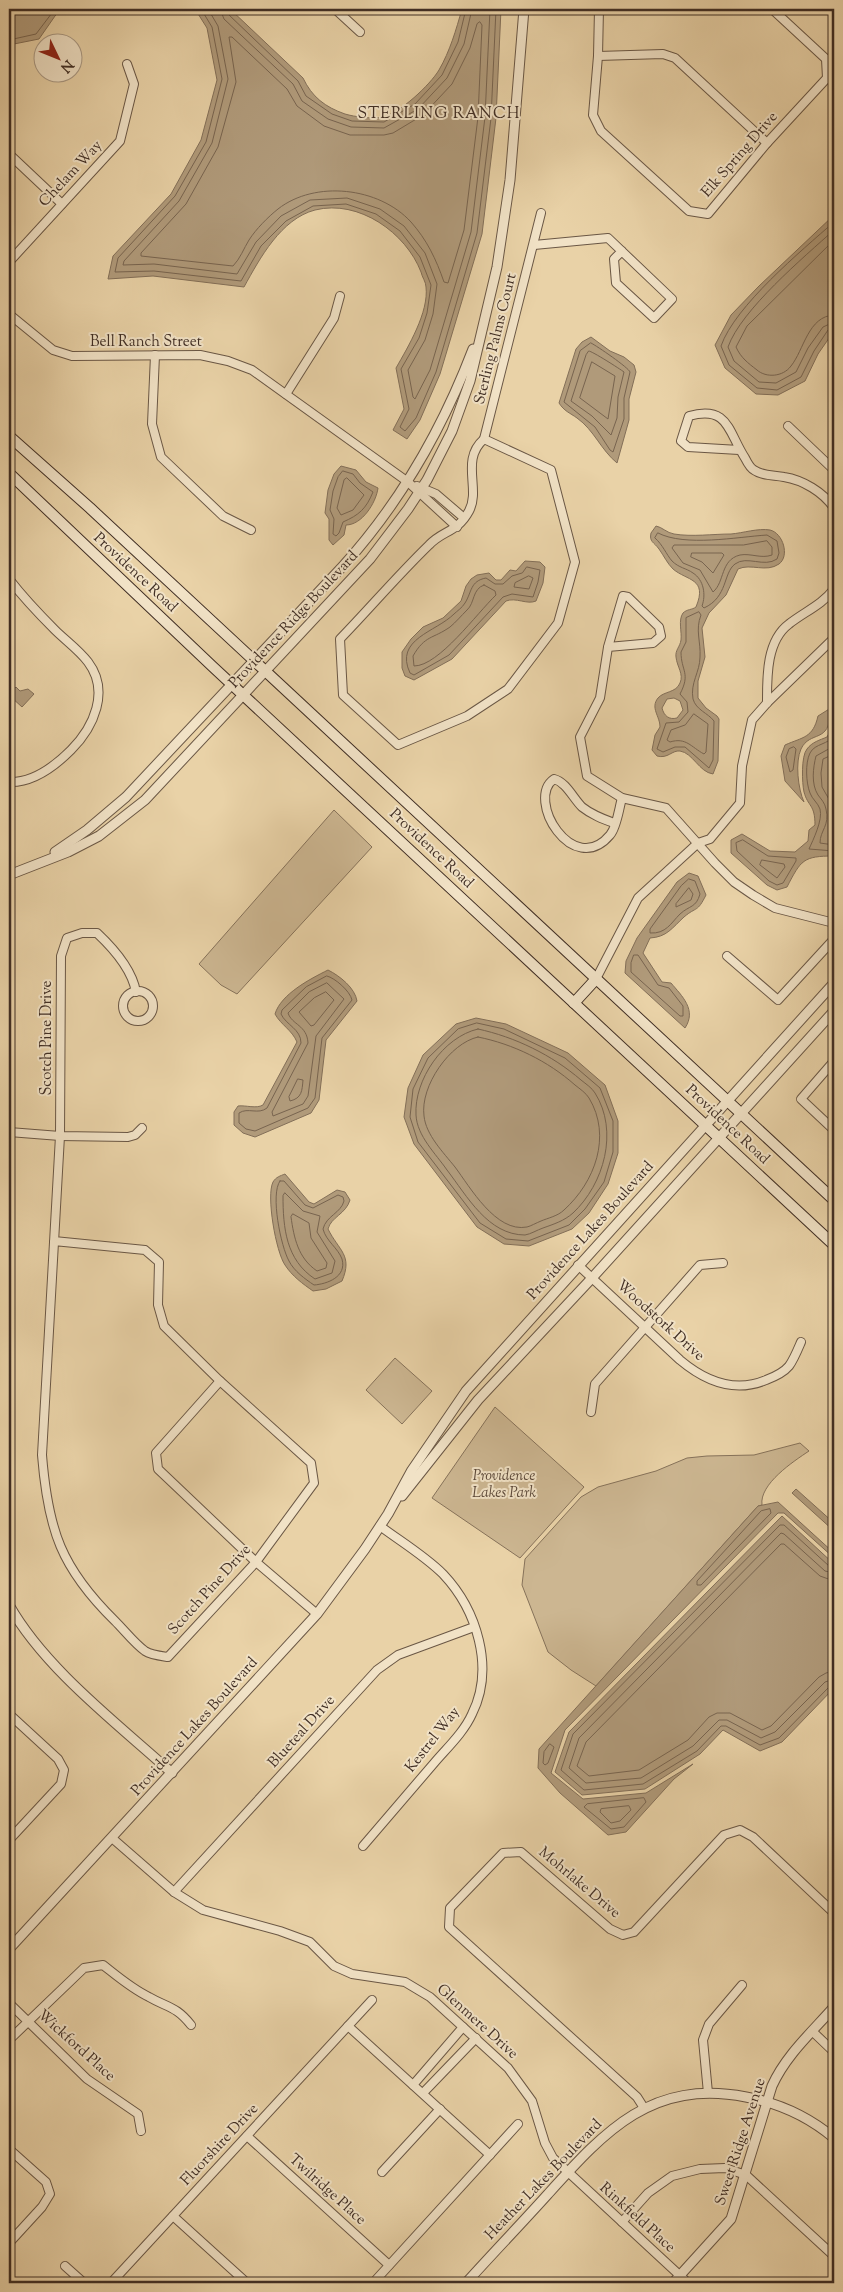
<svg xmlns="http://www.w3.org/2000/svg" width="843" height="2292" font-family="'Sorts Mill Goudy',serif">
<rect width="100%" height="100%" fill="#e9d2a7"/>
<filter id="stains"><feTurbulence type="fractalNoise" baseFrequency=".004" numOctaves="4"/><feColorMatrix values="0 0 0 0 .2 0 0 0 0 .09 0 0 0 0 .02 0 0 0 .5 -.17"/></filter>
<radialGradient id="worn" r=".72"><stop offset=".6" stop-color="#630" stop-opacity="0"/><stop offset="1" stop-color="#630" stop-opacity=".3"/></radialGradient>
<!-- green -->
<g fill="#ccb691" stroke="#86725a">
<polygon points="334,810 372,847 237,994 221,985 199,964"/>
<polygon points="395,1358 432,1391 402,1424 366,1390"/>
<polygon points="495,1407 584,1487 520,1558 432,1498"/>
<path d="M800,1443L809,1451C794,1461 759,1484 762,1505L758,1506L596,1686L571,1670L548,1652L522,1585L525,1559L581,1497L598,1487L656,1471L687,1458L707,1456L754,1455Z"/>
</g>
<!-- water -->
<g fill="#b09a7a" stroke="#836f58" fill-rule="evenodd">
<polygon points="9,9 62,9 55,16 39,39 9,45"/>
<path d="M195,9H230L303,78C312,97 325,107 345,114C355,117 372,119 383,117C400,113 430,85 439,70C450,51 456,30 462,9H501L496,118L482,234L440,374L420,420L407,439L393,430L404,409L396,368C408,347 429,312 426,287C426,282 422,277 421,272C406,233 359,199 315,210C281,219 260,258 244,287L153,276L108,279L113,256L171,194L201,140L217,80L207,28Z"/>
<polygon points="834,215 834,331 818,354 805,381 778,395 756,394 725,368 715,345 731,315 759,286"/>
<path d="M591,337L610,351L624,357L634,365L636,372L629,399V420L617,463C601,450 594,430 577,418C570,413 564,411 559,403L576,349L582,342Z"/>
<path d="M341,466L356,470L366,482L378,488C376,503 362,525 346,525L344,535L333,545L329,540V519L325,513L328,490L334,474Z"/>
<path d="M656,526C662,527 667,533 674,534C692,537 713,534 731,534C743,533 758,528 770,530C783,533 790,556 779,564C766,573 751,563 738,569L726,595L709,613L702,628L705,657L698,681V698L706,708L717,716L719,719L718,761L713,774C699,772 693,753 680,751C672,750 668,759 657,756L652,750L655,735L660,727C660,716 650,708 658,698C664,691 676,693 680,683C684,674 677,667 676,657C675,650 680,647 681,640C682,632 678,620 683,613C687,609 692,610 696,607C708,578 687,581 673,569C667,563 664,556 659,549C654,542 649,542 651,533ZM674,698L680,701L683,710L677,718C669,720 664,716 662,708L667,699Z"/>
<path d="M525,561L540,562L545,567L543,583L536,601C527,605 516,597 506,601L452,659L414,680L405,676L402,668V652L411,639L423,627L443,618L461,601L466,586L471,579L477,575L489,573L496,580H501L510,570L516,571Z"/>
<polygon points="16,687 20,691 28,689 34,694 22,707 11,697 11,692"/>
<path d="M834,706V709L830,712C830,744 810,730 801,749C795,762 798,789 804,802L785,781L781,756L785,745C803,737 813,738 818,716Z"/>
<path d="M834,724V856C803,856 801,860 787,887L777,890L767,885L731,853V840L742,834L770,851L795,852L808,841L809,830L815,825C815,804 808,807 804,792C802,783 801,756 807,749C812,742 820,740 827,737Z"/>
<path d="M689,873L698,876L706,895C697,913 697,906 684,917C672,928 667,937 650,938L643,953L662,982L671,983C682,996 697,1010 685,1028L625,973L626,961L637,938L677,882Z"/>
<path d="M328,970C340,976 355,988 357,1001L326,1040L319,1100L311,1113L255,1137L243,1133L234,1125V1112L238,1106C246,1105 256,1109 263,1105L297,1042C292,1030 281,1025 275,1014C281,994 310,979 328,970Z"/>
<polygon points="476,1018 506,1024 568,1053 605,1085 618,1121 618,1153 608,1184 589,1213 572,1229 529,1246 504,1244 477,1227 414,1144 404,1117 408,1088 423,1055 456,1024"/>
<path d="M285,1174L309,1202L314,1204L337,1190L345,1192L350,1200C346,1214 331,1217 328,1229C339,1251 353,1255 342,1281L326,1289L313,1291C303,1284 292,1276 285,1265C276,1252 266,1196 273,1182C276,1177 280,1176 285,1174Z"/>
<polygon points="796,1489 834,1523 834,1531 792,1493"/>
<polygon points="778,1502 834,1553 834,1558 784,1513 778,1513 565,1730 551,1773 583,1799 646,1793 693,1764 674,1779 626,1832 608,1835 560,1793 538,1768 539,1749 758,1506"/>
<polygon points="782,1516 834,1564 834,1688 782,1742 760,1751 723,1730 700,1754 645,1789 582,1795 555,1772 569,1732"/>
</g>
<g fill="none" stroke-linecap="round" stroke-linejoin="round">
<!-- shore -->
<g stroke="#78644f" stroke-width="1">
<polyline points="201,9 212,27 222,79 206,142 175,196 118,258 115,272 154,271 241,281 261,246 286,221 313,206 346,204 376,214 400,231 420,257 431,285 427,313 419,338 401,369 409,409 400,427 405,431 416,418 436,372 477,233 491,118 496,9"/>
<polyline points="208,9 218,26 228,79 212,143 179,201 124,261 123,265 154,264 237,274 256,242 281,216 310,200 347,198 380,209 404,226 425,253 437,284 433,314 425,340 408,370 413,397 415,399 430,370 471,232 485,117 490,9"/>
<polyline points="220,9 224,19 293,84 302,101 328,119 351,127 384,128 418,109 447,78 464,44 472,9"/>
<polyline points="227,9 228,14 298,81 306,96 332,114 352,121 384,122 415,104 442,75 458,42 466,9"/>
<path d="M480,22L482,25L478,117L464,230L448,283L444,282C436,259 427,240 411,222C379,187 315,180 278,209C268,217 256,229 249,240C244,248 240,259 233,266L141,256V253L186,204L218,147L236,82L229,37H232L287,89L297,106L324,126L350,135H384L393,133L423,115L452,84L470,48L477,24Z"/>
<polyline points="9,40 36,34 55,9"/>
<path d="M834,222C801,251 735,306 721,346L729,365L757,388L777,390L801,377L814,351L828,330L834,328"/>
<path d="M834,230C804,257 741,310 728,347L734,361L759,382L776,383L796,372L808,348L823,327L834,322"/>
<path d="M834,240L747,326L736,347C741,358 748,363 757,370C766,378 783,377 791,366C804,350 808,316 834,315"/>
<path d="M591,343C597,346 629,368 630,372L624,398V419L613,452L610,450L595,427L564,402L580,351Z"/>
<path d="M589,351C592,351 620,369 624,372L618,397L617,418L611,435L592,416L571,401L586,355Z"/>
<polygon points="592,362 615,376 608,419 580,398"/>
<path d="M343,471L353,474L360,483L373,492C366,509 359,515 343,522L339,533L336,536L333,534L334,519L330,510L333,491L338,477Z"/>
<polygon points="347,478 364,495 353,510 341,515 337,508 344,480"/>
<path d="M658,533C685,547 737,537 767,535L777,541L779,553L777,559C764,568 747,555 735,564C723,573 728,597 704,608L702,606C706,595 704,580 693,573C686,568 679,568 672,561C666,554 663,545 655,538Z"/>
<path d="M767,541L772,547V555C761,559 751,553 740,555C720,560 725,582 713,592L700,570L683,563L672,548L674,545H743Z"/>
<polygon points="692,553 722,553 724,555 713,573 702,562 691,557"/>
<path d="M527,567L540,570L538,582L533,597L512,594L503,597L449,655L414,675L410,673C394,639 436,632 454,614C457,611 462,608 465,603C472,592 470,581 486,578L495,584H503L512,576L522,573Z"/>
<polygon points="529,576 533,578 529,589 514,587 515,583"/>
<path d="M484,585L495,591L496,595C477,613 439,666 414,666L413,656C425,635 433,639 450,627C456,622 461,616 467,610C475,603 472,589 484,585Z"/>
<path d="M699,612L701,615C695,630 701,642 700,657C700,672 690,683 693,699C696,710 708,713 714,721L713,760L709,768L685,747H675L663,752L657,749L666,723L679,722L688,712L687,702L680,694C691,673 681,671 681,652L686,642V618Z"/>
<path d="M694,714L708,724L706,752L704,754C691,747 686,737 670,742L667,740L671,730L685,725Z"/>
<path d="M834,735C829,745 815,743 810,753C805,763 806,783 810,793C812,799 818,803 820,809C823,820 813,840 809,849L834,851"/>
<path d="M834,746L816,756C813,768 811,784 818,795C821,799 825,803 826,809C830,826 820,830 820,843L834,845"/>
<polygon points="794,747 796,749 793,770 790,772 786,757 789,749"/>
<polyline points="834,754 823,759 821,773 822,787 834,808 834,825 831,835 834,837"/>
<polygon points="743,840 768,856 796,858 796,861 783,883 777,885 769,881 737,851 736,843"/>
<polygon points="762,860 784,864 785,867 777,878 760,865"/>
<path d="M689,879L695,881L700,894C696,908 690,905 680,914C671,923 666,934 650,933V929L681,886Z"/>
<polygon points="689,888 693,894 691,900 676,907 676,904"/>
<polygon points="634,955 638,955 658,985 669,988 683,1006 683,1016 680,1016 631,972 631,963"/>
<path d="M327,976C335,978 350,991 352,1000L322,1038L315,1098L308,1108L255,1131L246,1129L239,1123V1113C248,1107 258,1115 267,1108L301,1043C301,1029 286,1025 281,1014L282,1010L306,987Z"/>
<path d="M327,983L344,999L316,1036L308,1096L303,1104L273,1116L272,1112L308,1043C307,1025 292,1025 288,1013L309,992Z"/>
<polygon points="326,992 334,1000 314,1025 311,1026 299,1012 314,998"/>
<polygon points="477,1023 504,1029 565,1058 600,1088 613,1121 613,1152 604,1182 585,1209 569,1225 528,1241 506,1239 480,1223 418,1142 410,1117 413,1089 428,1058 458,1029"/>
<path d="M478,1029C515,1037 552,1055 581,1080C586,1084 592,1088 595,1093C619,1131 604,1184 573,1213C564,1221 554,1224 543,1228C537,1230 531,1234 525,1235C488,1235 467,1196 447,1170C436,1154 417,1136 416,1115C414,1080 443,1037 478,1029Z"/>
<path d="M478,1037C513,1044 548,1061 575,1085C580,1089 586,1093 589,1098C612,1136 595,1182 564,1210C558,1216 548,1218 541,1221C536,1223 531,1226 527,1227C496,1233 470,1187 455,1167C443,1152 426,1135 424,1116C420,1086 450,1043 478,1037Z"/>
<path d="M298,1079L303,1080C302,1091 302,1098 290,1101L289,1097Z"/>
<path d="M280,1181H284L305,1205L313,1208L338,1195L343,1197L344,1201C341,1213 326,1216 323,1229C326,1241 338,1248 342,1259C347,1277 327,1284 314,1285C305,1279 294,1271 289,1261C281,1247 270,1194 280,1181Z"/>
<path d="M285,1193L303,1211L320,1216L317,1232L335,1261L332,1273L315,1279C286,1260 283,1228 283,1196Z"/>
<path d="M293,1214L309,1223L311,1238L327,1263L326,1268L317,1271C298,1258 294,1238 291,1217Z"/>
<polygon points="770,1509 771,1513 701,1585 697,1585 697,1581 761,1511"/>
<polyline points="834,1567 829,1566 784,1525 780,1525 573,1734 561,1770 584,1790 643,1784 697,1751 721,1726 726,1726 760,1745 779,1738 829,1687 834,1685"/>
<polyline points="834,1573 825,1571 784,1534 781,1533 579,1738 569,1768 586,1783 641,1778 693,1746 719,1720 727,1720 761,1738 775,1732 825,1682 834,1679"/>
<polyline points="834,1581 820,1576 784,1544 781,1544 586,1742 577,1766 589,1776 639,1770 688,1740 709,1717 717,1713 730,1713 762,1730 771,1726 819,1677 826,1673 834,1671"/>
<polygon points="550,1744 554,1747 548,1763 545,1765 543,1763 544,1752"/>
<polygon points="644,1798 646,1802 624,1827 611,1829 584,1807 587,1804"/>
<polygon points="629,1806 631,1810 620,1821 611,1823 600,1812 601,1809"/>
</g>
<defs>
<g id="minor">
<polyline points="335,9 360,32"/>
<polyline points="599,9 598,56 593,115 601,131 689,211 708,214 767,143 827,78 826,59 772,9"/>
<polyline points="598,56 663,54 675,58 767,143"/>
<polyline points="9,154 62,204"/>
<polyline points="534,245 608,238 672,299 654,318 616,283 614,259 622,251"/>
<polyline points="9,262 120,141 134,84 127,64"/>
<polyline points="9,314 53,350 72,356 200,355 228,361 252,370 408,482 457,527"/>
<polyline points="155,355 152,424 161,457 223,516 251,530"/>
<polyline points="286,394 334,318 340,296"/>
<polyline points="788,426 834,470"/>
<path d="M484,439L551,470L575,562L558,623L508,689L467,716L398,745L343,695L340,639C370,608 398,575 429,545C443,530 457,533 469,511C481,489 460,460 484,439Z"/>
<polyline points="484,439 541,213"/>
<path d="M739,450L688,447L681,441L689,416C729,405 728,432 745,458C747,462 750,468 754,470C762,476 774,475 784,477C803,480 823,492 834,508"/>
<polyline points="417,486 436,494 464,518"/>
<path d="M9,579C23,597 39,614 55,630C65,640 79,650 88,662C110,691 94,727 71,750C55,766 32,783 9,782"/>
<polyline points="608,647 653,643 661,636 659,627 628,597 623,596 608,647 600,698 580,737 587,776 622,798 666,808 715,863 734,882 753,895 775,908 834,923"/>
<path d="M767,703C767,678 766,641 789,624C804,612 822,605 834,589"/>
<path d="M614,823C603,819 592,815 582,807C573,798 566,782 554,779C525,799 573,879 610,835C617,827 619,808 622,798"/>
<polyline points="727,956 778,1000 834,939"/>
<polyline points="596,979 638,898 698,843 710,839 740,803 742,766 752,720 767,703 834,638"/>
<circle cx="138" cy="1006" r="15"/>
<polyline points="834,1061 801,1099 834,1130"/>
<polyline points="9,1132 60,1136 128,1137 135,1135 142,1128"/>
<path d="M54,1241L145,1250L159,1262L158,1305L164,1326L220,1381L311,1463L314,1483L256,1562L168,1657C161,1656 151,1655 145,1651C135,1644 125,1631 115,1621C61,1568 48,1530 42,1455L60,1136L61,956L67,938L82,933H97C113,948 132,969 136,992"/>
<path d="M578,1265L680,1360C705,1381 735,1393 766,1380C774,1377 784,1372 789,1366C794,1359 798,1349 801,1342"/>
<polyline points="220,1381 156,1453 158,1469 256,1562 317,1614"/>
<polyline points="591,1412 595,1384 700,1265 723,1263"/>
<polyline points="9,1714 58,1759 64,1770 61,1784 9,1840"/>
<polyline points="112,1838 174,1892 203,1910 280,1931 310,1942 334,1966 352,1974 405,1982 430,1997 508,2068 532,2101 545,2143 553,2158 688,2283"/>
<path d="M363,1846C387,1818 411,1790 435,1762C447,1748 464,1732 472,1714C495,1668 477,1610 443,1574C425,1556 400,1541 380,1526"/>
<polyline points="174,1892 377,1670 398,1655 474,1627"/>
<polyline points="9,2003 87,2079 138,2114 141,2131"/>
<polyline points="348,2026 490,2155"/>
<polyline points="812,2031 834,2052"/>
<path d="M9,2040L84,1968L103,1965C117,1976 132,1989 149,1997C168,2008 176,2006 191,2025"/>
<polyline points="413,2085 463,2027"/>
<polyline points="423,2093 476,2038"/>
<polyline points="708,2093 703,2040 709,2024 742,1985"/>
<polyline points="644,2108 637,2097 449,1927 450,1908 503,1853 521,1852 610,1929 623,1935 634,1932 724,1835 740,1830 753,1837 834,1913"/>
<polyline points="247,2136 389,2265"/>
<polyline points="9,2149 46,2182 50,2194 42,2207 9,2243"/>
<polyline points="382,2172 440,2109"/>
<polyline points="173,2216 247,2283"/>
<polyline points="622,2222 648,2193 672,2176 700,2169 725,2168 746,2175 834,2256"/>
<polyline points="65,2266 84,2283"/>
<polyline points="111,2283 372,2000"/>
<polyline points="373,2283 518,2124"/>
</g>
<g id="tertiary">
<path d="M55,852L87,830L126,797L343,566C401,502 442,430 473,349"/>
<polyline points="9,875 68,852 99,836 145,800 370,559 408,509 427,480 452,431 470,381 497,267 510,180 524,9"/>
<polyline points="402,1496 478,1400 592,1278 834,1011"/>
<path d="M9,1605C45,1669 118,1724 172,1773"/>
<polyline points="9,1949 317,1614 365,1549 388,1514 412,1470 466,1391 834,983"/>
<path d="M466,2283C493,2253 521,2224 548,2194C606,2130 652,2079 746,2097C779,2103 809,2117 834,2138"/>
<path d="M673,2283L731,2219L772,2086C786,2055 812,2032 834,2007"/>
</g>
<g id="secondary">
<polyline points="9,436 90,508 834,1200"/>
<polyline points="9,473 212,666 834,1245"/>
<polyline points="574,1003 596,979"/>
</g>
</defs>
<!-- minor casing -->
<use href="#minor" stroke="#6a5745" stroke-width="10"/>
<!-- tertiary casing -->
<use href="#tertiary" stroke="#6a5745" stroke-width="11"/>
<!-- secondary casing -->
<use href="#secondary" stroke="#402e24" stroke-width="12"/>
<!-- minor -->
<use href="#minor" stroke="#f1e2c6" stroke-width="8"/>
<!-- tertiary -->
<use href="#tertiary" stroke="#f1e2c6" stroke-width="9"/>
<!-- secondary -->
<use href="#secondary" stroke="#f1e2c6" stroke-width="10"/>
</g>
<g text-anchor="middle" dominant-baseline="central" stroke-width="4" stroke-linejoin="round" paint-order="stroke">
<!-- street labels -->
<g font-size="15" fill="#402e24" stroke="#f1e2c6">
<text transform="translate(740 155) rotate(-49)">Elk Spring Drive</text>
<text transform="translate(71 174) rotate(-47)">Chelam Way</text>
<text transform="translate(496 339) rotate(-76)">Sterling Palms Court</text>
<text x="146" y="342">Bell Ranch Street</text>
<text transform="translate(135 573) rotate(43)">Providence Road</text>
<text transform="translate(294 620) rotate(-47)">Providence Ridge Boulevard</text>
<text transform="translate(431 849) rotate(43)">Providence Road</text>
<text transform="translate(47 1038) rotate(-90)">Scotch Pine Drive</text>
<text transform="translate(727 1125) rotate(43)">Providence Road</text>
<text transform="translate(591 1231) rotate(-48)">Providence Lakes Boulevard</text>
<text transform="translate(660 1321) rotate(42)">Woodstork Drive</text>
<text transform="translate(210 1590) rotate(-48)">Scotch Pine Drive</text>
<text transform="translate(195 1727) rotate(-48)">Providence Lakes Boulevard</text>
<text transform="translate(302 1732) rotate(-48)">Blueteal Drive</text>
<text transform="translate(433 1740) rotate(-52)">Kestrel Way</text>
<text transform="translate(579 1883) rotate(40)">Mohrlake Drive</text>
<text transform="translate(477 2022) rotate(42)">Glenmere Drive</text>
<text transform="translate(76 2046) rotate(42)">Wickford Place</text>
<text transform="translate(741 2142) rotate(-72)">Sweet Ridge Avenue</text>
<text transform="translate(220 2145) rotate(-47)">Fluorshire Drive</text>
<text transform="translate(544 2180) rotate(-46)">Heather Lakes Boulevard</text>
<text transform="translate(327 2190) rotate(42)">Twilridge Place</text>
<text transform="translate(637 2218) rotate(42)">Rinkfield Place</text>
</g>
<!-- park labels -->
<g font-size="15" font-style="italic" fill="#5c493a" stroke="#f1e2c6">
<text x="504" y="1476">Providence<tspan x="504" dy="17">Lakes Park</tspan></text>
</g>
<!-- neighbourhood labels -->
<g font-size="16" letter-spacing="1" fill="#402e24" stroke="#f1e2c6">
<text x="439" y="114">STERLING RANCH</text>
</g>
</g>
<!-- margin -->
<rect width="843" height="2292" fill="none" stroke="#e9d2a7" stroke-width="30"/>
<rect x="10" y="10" width="823" height="2272" fill="none" stroke="#402e24" stroke-width="2.5"/>
<rect x="15" y="15" width="813" height="2262" fill="none" stroke="#402e24"/>
<!-- north arrow -->
<g transform="translate(58 58) rotate(133)"><circle r="24" fill="#f1e2c6" stroke="#aa9a85"/>
<path d="M0-4L9 19L0 12L-9 19Z" fill="#8f2418"/>
<text y="-8" font-size="14" font-weight="bold" text-anchor="middle" fill="#402e24">N</text>
</g>
<rect width="100%" height="100%" filter="url(#stains)"/>
<rect width="100%" height="100%" fill="url(#worn)"/>
</svg>
